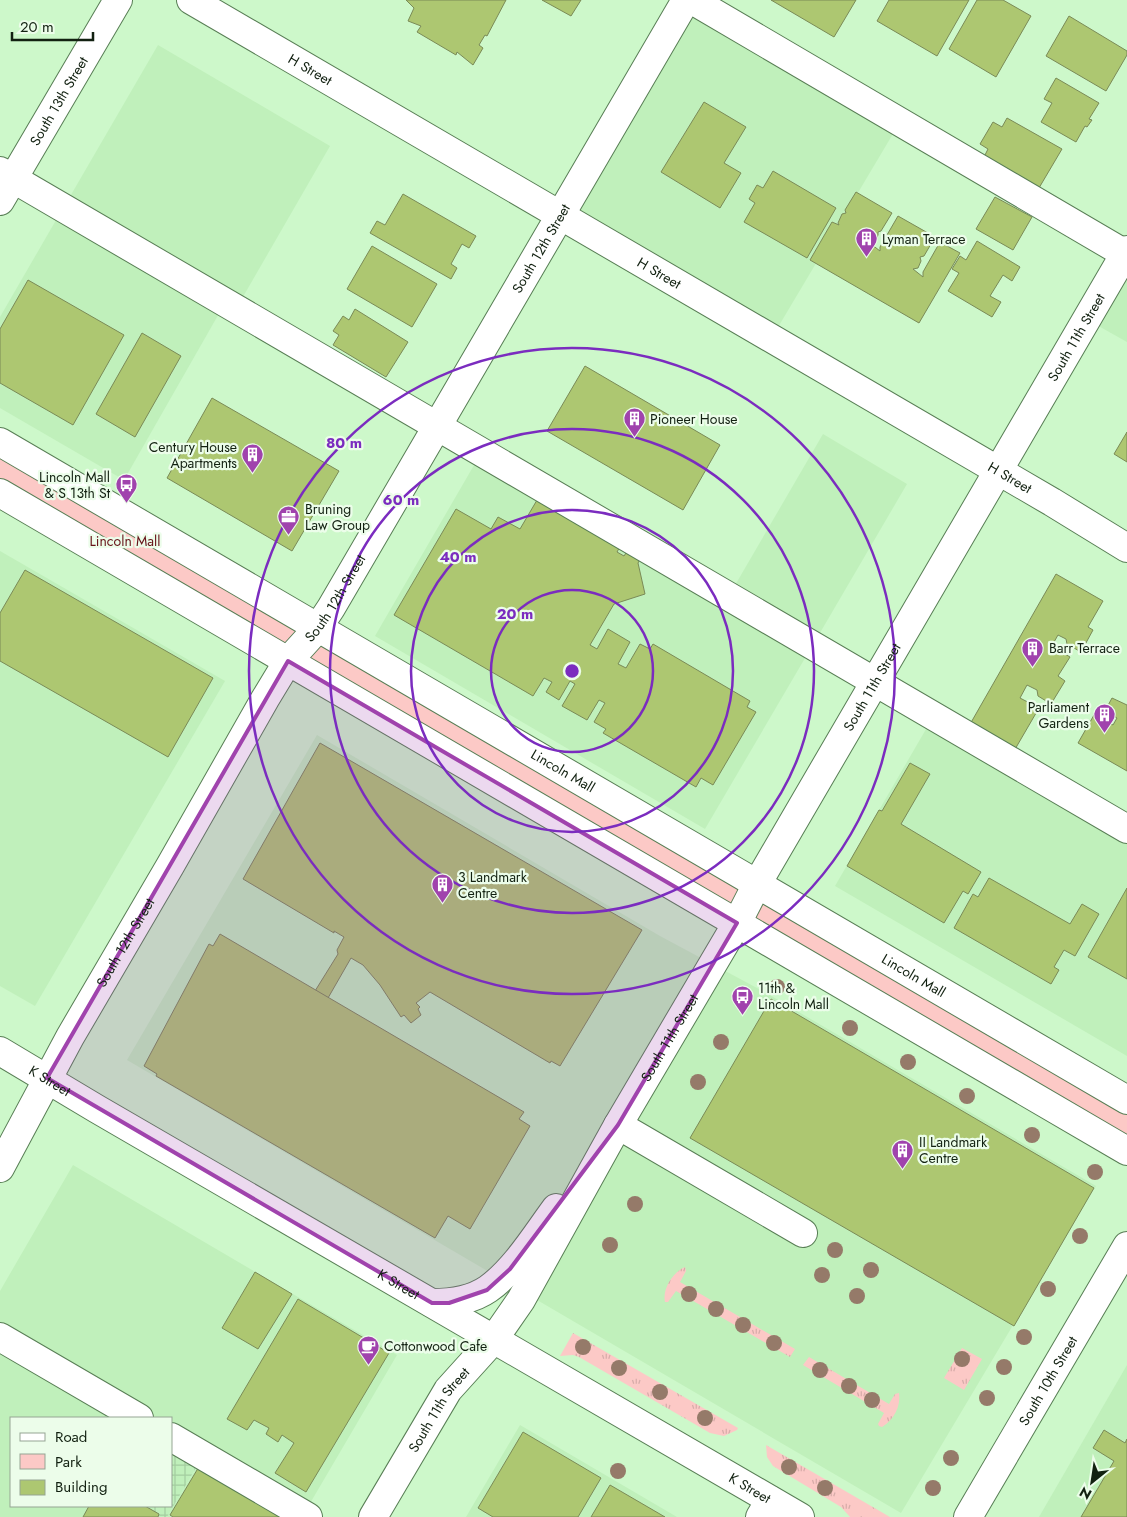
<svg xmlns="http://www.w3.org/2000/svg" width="1127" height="1517" font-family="Jost,sans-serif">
<defs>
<pattern id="industrial-grid" width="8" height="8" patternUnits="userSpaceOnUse" patternTransform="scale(1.25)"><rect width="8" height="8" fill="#c0f0bb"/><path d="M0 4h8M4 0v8" fill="none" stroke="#a4cea0"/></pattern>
<pattern id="grass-tufts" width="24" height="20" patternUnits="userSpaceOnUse" patternTransform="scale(1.25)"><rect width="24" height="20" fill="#fcc9c6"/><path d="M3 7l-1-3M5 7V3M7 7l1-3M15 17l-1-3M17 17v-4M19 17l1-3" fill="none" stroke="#d7aca9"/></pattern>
</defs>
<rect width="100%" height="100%" fill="#cdf8ca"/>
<!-- built -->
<g fill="#c0f0bb">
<polygon points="686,0 900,122 771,339 560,216"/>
<polygon points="158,45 330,146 240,302 68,200"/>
<polygon points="59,215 221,310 124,480 0,408 0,317"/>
<polygon points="1127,250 1127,342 1086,319"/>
<polygon points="823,434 907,484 817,638 734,587"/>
<polygon points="477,460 808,653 705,829 375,636"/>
<polygon points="0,551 225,681 35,1006 0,986"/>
<polygon points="929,724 1127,839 1127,1056 835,886"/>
<polygon points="317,735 660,936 768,994 1096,1186 901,1513 127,1060"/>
<polygon points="73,1165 397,1355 302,1517 167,1517 203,1457 171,1437 171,1418 11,1418 11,1506 90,1506 84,1517 0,1517 0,1291"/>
<polygon points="1127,1365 1127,1517 1039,1517"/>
<polygon points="520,1425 677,1517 466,1517"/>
</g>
<!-- industrial -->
<polygon fill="url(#industrial-grid)" points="171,1437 203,1456 167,1517 84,1517 90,1506 171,1506"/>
<!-- grass -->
<g fill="url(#grass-tufts)">
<path d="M685,1267L686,1271L680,1282L795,1349L790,1357L676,1291L668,1302H665C662,1289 673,1272 685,1267Z"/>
<polygon points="573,1333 738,1428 737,1430 724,1436 710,1433 579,1357 573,1355 560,1356"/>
<polygon points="962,1348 982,1359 964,1390 944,1378"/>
<path d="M809,1357L889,1404L895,1394L899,1393C901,1406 894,1420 882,1427L879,1426L878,1424L884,1413L803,1365Z"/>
<polygon points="766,1445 890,1517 850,1517 841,1507 773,1466 767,1457"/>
</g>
<!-- park -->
<polygon fill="#fcc9c6" points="0,442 1127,1100 1127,1151 0,493"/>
<!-- building -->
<g fill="#adc771" stroke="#7a8a57">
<polygon points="406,0 506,0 487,36 485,35 479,45 483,48 473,65 457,52 456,55 417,32 421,26 408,21 414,8"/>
<polygon points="542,0 581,0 571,16"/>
<polygon points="771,0 856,0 834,37"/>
<polygon points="889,0 969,0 937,56 877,21"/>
<polygon points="977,0 1003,0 1031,16 996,77 949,49"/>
<polygon points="1069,16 1127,51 1127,55 1106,91 1046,56"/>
<polygon points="1056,78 1099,103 1089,119 1092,120 1087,127 1085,126 1076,142 1041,122 1052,103 1044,99"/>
<polygon points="704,102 746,127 724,163 741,173 720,208 661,172"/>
<polygon points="1007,118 1062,149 1036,193 982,161 988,149 980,144 993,122 1002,127"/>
<polygon points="773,171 836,208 807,258 744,222 755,203 749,199 757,185 763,188"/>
<polygon points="856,192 892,213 881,231 878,232 878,235 874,243 871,244 880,251 880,247 898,216 935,237 924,256 920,257 921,261 918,268 913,269 923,277 923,272 940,242 960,253 919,323 810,260 832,222 839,225 838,223 842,214 846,213 845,210"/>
<polygon points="403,194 476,236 469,248 462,244 451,264 457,268 451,279 370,233 377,221 385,225"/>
<polygon points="995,197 1032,217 1013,250 976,229"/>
<polygon points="977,241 1020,267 1012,281 1003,275 990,296 1001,302 992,317 948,291 959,273 952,269 960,256 966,260"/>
<polygon points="372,246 437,284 412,327 347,289"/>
<polygon points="28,280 124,335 73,425 0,383 0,329"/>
<polygon points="355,309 408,342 386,377 333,345 339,335 333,331 343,316 349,320"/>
<polygon points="142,333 181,356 135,437 96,414"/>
<polygon points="585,366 720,445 683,510 547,431"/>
<polygon points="212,398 339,471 292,551 167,478"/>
<polygon points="1127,432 1127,462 1114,454"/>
<polygon points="540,495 622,543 617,552 624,556 630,547 643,554 638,563 645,594 614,604 590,645 597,649 608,629 630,642 618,664 626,668 640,644 650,649 653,644 750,701 747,707 756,712 713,785 701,778 696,787 603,733 606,729 594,722 605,703 599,700 587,720 562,706 575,684 570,681 559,700 546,692 552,682 544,678 533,696 394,615 456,509 491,529 498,517 520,529"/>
<polygon points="25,570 213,678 168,757 0,661 0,613"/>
<polygon points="1056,574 1103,601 1088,627 1093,630 1081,652 1067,644 1066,639 1058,635 1054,642 1055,648 1070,657 1058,676 1065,681 1051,704 1038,696 1037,690 1027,685 1020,698 1039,708 1014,751 969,726"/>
<polygon points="1112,698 1127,705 1127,771 1078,743 1094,715 1113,725 1117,718 1105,711"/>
<polygon points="320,743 642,930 560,1066 551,1061 550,1063 430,992 416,1003 420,1007 418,1009 421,1015 411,1023 404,1015 401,1017 380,985 363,965 351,958 328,998 315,991 338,954 337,950 344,937 334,931 334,933 243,879"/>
<polygon points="910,763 930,774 901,824 981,872 968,894 963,891 944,923 847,866 879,810 882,811"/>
<polygon points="989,878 1070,924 1082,904 1099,914 1075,956 1064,950 1054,967 1059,970 1051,984 954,928 973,894 978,897"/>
<polygon points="1127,888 1127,979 1088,957"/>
<polygon points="220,934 524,1112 519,1119 530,1126 470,1229 448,1216 435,1238 156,1076 157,1074 144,1066 209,944 213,946"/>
<polygon points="771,999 1094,1188 1014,1326 690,1138"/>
<polygon points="255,1272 292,1294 258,1349 222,1328"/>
<polygon points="298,1299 389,1353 306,1492 275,1473 294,1443 282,1435 278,1442 266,1434 269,1428 254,1420 247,1430 227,1419"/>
<polygon points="1104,1430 1125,1443 1127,1439 1127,1517 1081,1517 1114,1461 1093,1448"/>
<polygon points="523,1432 601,1478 578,1517 493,1517 478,1508"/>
<polygon points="200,1465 288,1517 173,1517 170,1515"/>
<polygon points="610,1485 665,1517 591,1517"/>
<polygon points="89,1506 145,1506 159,1514 158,1517 83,1517"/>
</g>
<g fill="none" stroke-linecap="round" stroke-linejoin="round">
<defs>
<g id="minor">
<path id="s1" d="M191,0L1052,502L1127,548"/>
<polyline points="692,0 1127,255"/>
<polyline points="0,171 1127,829"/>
<path id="s2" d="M0,442L1127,1100"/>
<polyline points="0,493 1127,1151"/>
<polyline points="618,1125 803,1233"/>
<path id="s3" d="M0,1168L70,1037L170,866L265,699L288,661L317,629L331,608L686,0"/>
<path d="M432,1303C450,1303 472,1300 488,1289C515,1270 536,1235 556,1208"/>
<polyline points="0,1337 139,1418"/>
<polyline points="171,1437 308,1517"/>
<path id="s4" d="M373,1517L448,1390L494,1339L521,1300L618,1125L737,923L757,884L1127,250"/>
<polyline points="760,1517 770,1500"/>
</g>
<g id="major">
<path id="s5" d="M0,201L118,0"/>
<path id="s6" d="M0,1051L97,1109L800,1517"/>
<path id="s7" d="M968,1517L1127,1246"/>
</g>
</defs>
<!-- minor casing -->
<use href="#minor" stroke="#587e55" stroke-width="30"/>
<!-- major casing -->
<use href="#major" stroke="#587e55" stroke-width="30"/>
<!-- minor -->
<use href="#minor" stroke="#fff" stroke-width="28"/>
<!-- major -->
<use href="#major" stroke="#fff" stroke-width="28"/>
</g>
<!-- trees -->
<g fill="#957a69">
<circle cx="777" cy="987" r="8"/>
<circle cx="850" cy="1028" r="8"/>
<circle cx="721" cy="1042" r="8"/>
<circle cx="908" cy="1062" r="8"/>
<circle cx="698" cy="1082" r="8"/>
<circle cx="967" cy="1096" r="8"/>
<circle cx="1032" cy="1135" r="8"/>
<circle cx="1095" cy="1172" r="8"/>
<circle cx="635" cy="1204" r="8"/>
<circle cx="1080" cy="1236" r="8"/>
<circle cx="610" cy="1245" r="8"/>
<circle cx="835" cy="1250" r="8"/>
<circle cx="871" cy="1270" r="8"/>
<circle cx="822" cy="1275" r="8"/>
<circle cx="1048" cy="1289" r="8"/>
<circle cx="689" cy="1294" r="8"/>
<circle cx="857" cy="1296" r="8"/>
<circle cx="716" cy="1309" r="8"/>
<circle cx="743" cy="1325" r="8"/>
<circle cx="1024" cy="1337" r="8"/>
<circle cx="774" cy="1343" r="8"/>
<circle cx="583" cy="1347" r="8"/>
<circle cx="962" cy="1359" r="8"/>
<circle cx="1004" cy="1367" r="8"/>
<circle cx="619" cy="1368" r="8"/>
<circle cx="820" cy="1370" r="8"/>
<circle cx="849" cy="1386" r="8"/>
<circle cx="660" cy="1392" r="8"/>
<circle cx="987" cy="1398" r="8"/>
<circle cx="872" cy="1400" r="8"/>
<circle cx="705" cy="1418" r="8"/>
<circle cx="951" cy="1458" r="8"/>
<circle cx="789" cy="1467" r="8"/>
<circle cx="618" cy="1471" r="8"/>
<circle cx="825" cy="1488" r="8"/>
<circle cx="933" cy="1488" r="8"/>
</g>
<!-- marked area -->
<path fill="#a043ad" fill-opacity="0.2" stroke="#a043ad" stroke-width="4" stroke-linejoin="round" d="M288,661L737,923L618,1125L510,1269L487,1290L449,1303H432L47,1078Z"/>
<!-- distance rings -->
<g fill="none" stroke="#7b2cbf" stroke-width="2.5">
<circle cx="572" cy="671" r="81"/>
<circle cx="572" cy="671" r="161"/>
<circle cx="572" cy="671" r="242"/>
<circle cx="572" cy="671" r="323"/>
</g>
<!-- icons -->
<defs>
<symbol id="building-pin" viewBox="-11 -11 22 30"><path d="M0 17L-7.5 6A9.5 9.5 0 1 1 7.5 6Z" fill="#a043ad" stroke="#ecfdea"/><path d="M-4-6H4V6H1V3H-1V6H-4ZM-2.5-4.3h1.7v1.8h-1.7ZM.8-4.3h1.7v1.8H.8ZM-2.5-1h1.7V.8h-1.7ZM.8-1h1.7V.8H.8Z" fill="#fff"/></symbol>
<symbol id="bus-pin" viewBox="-11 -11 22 30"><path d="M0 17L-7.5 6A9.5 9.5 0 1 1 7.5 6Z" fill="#a043ad" stroke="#ecfdea"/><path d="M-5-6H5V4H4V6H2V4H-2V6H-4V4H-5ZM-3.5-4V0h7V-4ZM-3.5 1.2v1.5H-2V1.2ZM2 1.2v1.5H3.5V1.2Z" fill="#fff"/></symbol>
<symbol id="office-pin" viewBox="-11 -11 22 30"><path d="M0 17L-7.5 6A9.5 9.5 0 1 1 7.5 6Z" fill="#a043ad" stroke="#ecfdea"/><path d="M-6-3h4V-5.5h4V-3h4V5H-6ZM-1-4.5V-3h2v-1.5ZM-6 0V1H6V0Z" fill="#fff"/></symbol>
<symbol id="cafe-pin" viewBox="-11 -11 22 30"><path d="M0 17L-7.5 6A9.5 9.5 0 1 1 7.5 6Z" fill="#a043ad" stroke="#ecfdea"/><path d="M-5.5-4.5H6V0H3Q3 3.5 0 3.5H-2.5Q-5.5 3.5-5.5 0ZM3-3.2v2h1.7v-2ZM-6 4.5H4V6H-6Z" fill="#fff"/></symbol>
</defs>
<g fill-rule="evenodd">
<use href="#building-pin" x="854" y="226" width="25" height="34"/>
<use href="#building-pin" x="622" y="406" width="25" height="34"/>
<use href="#building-pin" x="240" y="442" width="25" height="34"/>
<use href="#bus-pin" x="114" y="472" width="25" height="34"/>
<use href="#office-pin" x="276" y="504" width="25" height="34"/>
<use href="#building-pin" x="1020" y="636" width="25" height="34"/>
<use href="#building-pin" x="1092" y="702" width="25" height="34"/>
<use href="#building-pin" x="430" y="872" width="25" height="34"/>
<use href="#bus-pin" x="730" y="984" width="25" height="34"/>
<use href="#building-pin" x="890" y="1138" width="25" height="34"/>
<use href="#cafe-pin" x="356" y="1334" width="25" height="34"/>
</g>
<g text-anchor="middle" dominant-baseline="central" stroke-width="4.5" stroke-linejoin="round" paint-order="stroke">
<!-- street labels -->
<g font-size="14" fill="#122111" stroke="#ecfdea">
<text stroke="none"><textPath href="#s1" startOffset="138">H Street</textPath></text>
<text stroke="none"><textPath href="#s5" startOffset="116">South 13th Street</textPath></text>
<text stroke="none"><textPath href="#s3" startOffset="1068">South 12th Street</textPath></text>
<text stroke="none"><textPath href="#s1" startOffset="542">H Street</textPath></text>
<text stroke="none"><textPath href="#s4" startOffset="1375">South 11th Street</textPath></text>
<text stroke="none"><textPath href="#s1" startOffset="948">H Street</textPath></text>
<text stroke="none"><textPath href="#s3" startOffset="662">South 12th Street</textPath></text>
<text stroke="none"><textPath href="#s4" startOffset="970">South 11th Street</textPath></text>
<text stroke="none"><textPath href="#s2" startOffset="652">Lincoln Mall</textPath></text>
<text stroke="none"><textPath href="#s3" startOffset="258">South 12th Street</textPath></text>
<text stroke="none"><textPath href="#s2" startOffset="1058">Lincoln Mall</textPath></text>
<text stroke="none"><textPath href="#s4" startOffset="565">South 11th Street</textPath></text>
<text stroke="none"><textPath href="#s6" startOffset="58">K Street</textPath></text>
<text stroke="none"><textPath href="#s6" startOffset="462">K Street</textPath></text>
<text stroke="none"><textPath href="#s7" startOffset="158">South 10th Street</textPath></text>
<text stroke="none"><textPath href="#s4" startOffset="126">South 11th Street</textPath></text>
<text stroke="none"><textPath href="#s6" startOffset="868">K Street</textPath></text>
</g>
<!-- poi labels -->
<g font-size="14" fill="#122111" stroke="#ecfdea" text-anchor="start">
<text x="882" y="239">Lyman Terrace</text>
<text x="650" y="419">Pioneer House</text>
<text x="237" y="447" text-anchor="end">Century House<tspan x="237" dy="16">Apartments</tspan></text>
<text x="110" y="477" text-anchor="end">Lincoln Mall<tspan x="110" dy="16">&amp; S 13th St</tspan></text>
<text x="305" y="509">Bruning<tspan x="305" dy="16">Law Group</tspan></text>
<text x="1049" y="648">Barr Terrace</text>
<text x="1089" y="707" text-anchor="end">Parliament<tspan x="1089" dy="16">Gardens</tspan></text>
<text x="458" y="877">3 Landmark<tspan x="458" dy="16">Centre</tspan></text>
<text x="758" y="988">11th &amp;<tspan x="758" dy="16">Lincoln Mall</tspan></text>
<text x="919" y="1142">II Landmark<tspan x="919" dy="16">Centre</tspan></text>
<text x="384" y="1346">Cottonwood Cafe</text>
</g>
<!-- park labels -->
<g font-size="14" fill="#671319" stroke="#ecfdea">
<text x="125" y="541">Lincoln Mall</text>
</g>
</g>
<circle cx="572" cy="671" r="8" fill="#7b2cbf" stroke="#ecfdea" stroke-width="2.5"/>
<g font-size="15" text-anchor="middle" font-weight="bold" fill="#7b2cbf" stroke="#ecfdea" stroke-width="4.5" stroke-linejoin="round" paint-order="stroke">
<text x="344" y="448">80 m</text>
<text x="401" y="505">60 m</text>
<text x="458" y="562">40 m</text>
<text x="515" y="619">20 m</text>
</g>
<!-- legend -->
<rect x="10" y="1417" width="162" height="90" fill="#ecfdea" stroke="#95a593"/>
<rect x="20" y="1433" width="25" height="8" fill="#ffffff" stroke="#95a593"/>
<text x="55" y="1442" font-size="15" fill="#122111">Road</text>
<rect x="20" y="1454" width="25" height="15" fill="#fcc9c6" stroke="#95a593"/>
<text x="55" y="1467" font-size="15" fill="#122111">Park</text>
<rect x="20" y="1480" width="25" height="15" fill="#adc771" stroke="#95a593"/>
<text x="55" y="1492" font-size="15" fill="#122111">Building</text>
<!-- north arrow -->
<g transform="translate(1092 1482) rotate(210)" stroke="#ecfdea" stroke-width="4" paint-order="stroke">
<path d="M0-4L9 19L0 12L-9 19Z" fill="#122111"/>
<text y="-8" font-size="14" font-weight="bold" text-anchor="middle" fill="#122111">N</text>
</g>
<!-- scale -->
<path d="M12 32v8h81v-8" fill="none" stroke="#122111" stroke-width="2.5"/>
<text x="20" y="32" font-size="15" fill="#122111" stroke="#ecfdea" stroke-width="4" paint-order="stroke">20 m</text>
</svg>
